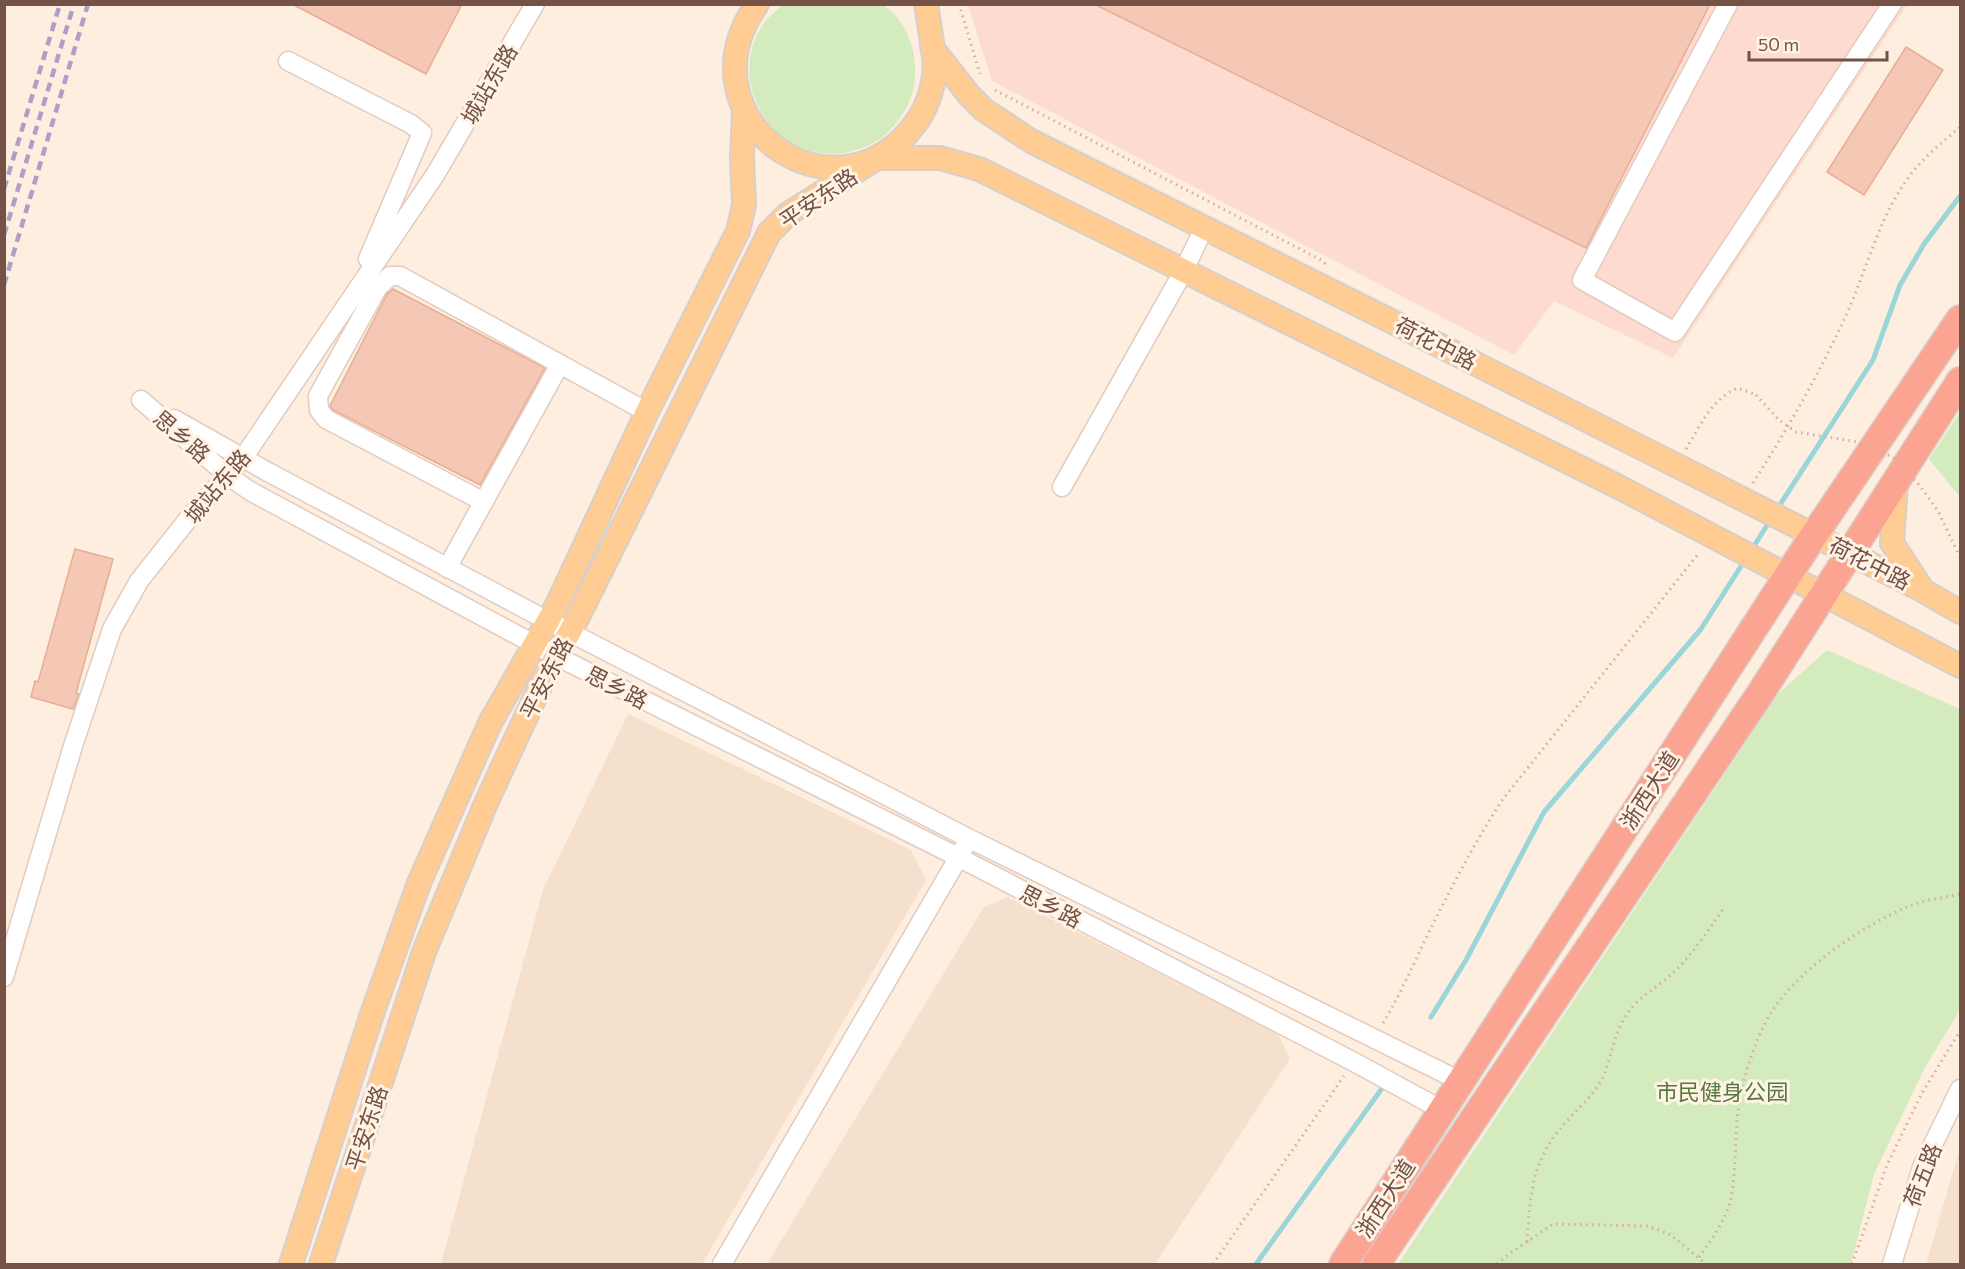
<svg xmlns="http://www.w3.org/2000/svg" width="1965" height="1269" font-family="Commissioner,'Noto Sans SC',sans-serif">
<rect width="100%" height="100%" fill="#fdeedf"/>
<!-- residential -->
<g fill="#f5dfcd">
<polygon points="628,714 911,850 926,880 702,1264 441,1264 543,890"/>
<polygon points="1008,897 1278,1034 1290,1059 1155,1264 767,1264 984,907"/>
<polygon points="1960,1148 1960,1264 1926,1264"/>
</g>
<!-- commercial -->
<polygon fill="#fedbd1" points="968,5 1907,5 1673,358 1554,301 1514,355 992,81"/>
<!-- green -->
<g fill="#d4ebbd">
<path d="M782,5H883C906,20 917,49 915,76C914,96 906,113 892,128C881,141 865,148 849,152C777,167 723,85 763,24C768,17 776,11 782,5Z"/>
<polygon points="1960,412 1960,497 1929,459"/>
<polygon points="1827,650 1960,709 1960,1010 1924,1069 1874,1174 1851,1264 1398,1264 1778,694"/>
</g>
<g fill="none" stroke-linecap="round" stroke-linejoin="round">
<!-- stream -->
<g stroke="#99d5d9" stroke-width="5">
<polyline points="1776,511 1873,360 1900,285 1924,244 1960,196"/>
<polyline points="1752,549 1771,519"/>
<polyline points="1431,1017 1466,960 1544,812 1701,629 1745,560"/>
<polyline points="1256,1264 1383,1087"/>
</g>
</g>
<!-- building -->
<g fill="#f4c8b5" stroke="#e7ad95" stroke-width="1.5">
<polygon points="292,4 462,4 426,74"/>
<polygon points="1094,4 1710,4 1586,248"/>
<polygon points="1906,47 1943,70 1864,195 1827,172"/>
<polygon points="393,289 545,368 480,485 333,410 330,406 387,294"/>
<polygon points="75,549 113,559 76,693 79,694 73,709 31,697 35,681 38,682"/>
</g>
<g fill="none" stroke-linecap="round" stroke-linejoin="round">
<defs>
<g id="minor">
<polyline points="1728,4 1582,280 1675,332 1892,4"/>
<polyline points="288,61 411,124 422,133 368,259"/>
<polyline points="141,400 226,474 250,491 556,656 958,857 1354,1062 1442,1110"/>
<polyline points="174,419 268,472 548,621 970,839 1460,1081"/>
<polyline points="1062,487 1183,272 1204,228"/>
<polyline points="484,502 326,419 319,410 318,396 378,287 390,276 400,276 647,412"/>
<polyline points="447,568 560,364"/>
<polyline points="4,977 73,746 112,629 139,581 193,513 243,458 435,175 535,4"/>
<polyline points="722,1264 964,848"/>
<polyline points="1892,1264 1922,1167 1960,1089"/>
</g>
<g id="major">
<path d="M757,4C677,119 835,232 915,124C931,103 939,71 932,46"/>
<polyline points="926,4 933,49 969,95 984,110 1031,141 1421,336 1922,590 1960,612"/>
<polyline points="1896,482 1892,543 1922,589"/>
<polyline points="291,1264 372,1014 419,883 490,723 557,605 647,412 738,231 744,205 742,158 744,111"/>
<polyline points="321,1264 424,952 486,803 544,678 578,617 769,233 788,214 877,158 940,158 979,169 1613,484 1960,666"/>
</g>
<g id="highway">
<polyline points="1343,1264 1814,535 1960,319"/>
<polyline points="1376,1264 1760,694 1960,381"/>
</g>
</defs>
<!-- minor casing -->
<use href="#minor" stroke="#e3cbbe" stroke-width="21"/>
<!-- major casing -->
<use href="#major" stroke="#d8cfcb" stroke-width="26"/>
<!-- highway casing -->
<use href="#highway" stroke="#d8cfcb" stroke-width="30"/>
<!-- path -->
<g stroke="#d8ac99" stroke-width="3" stroke-dasharray="1.5 4.5" stroke-linecap="butt">
<polyline points="959,4 980,74"/>
<polyline points="995,90 1321,260 1328,266"/>
<path d="M1686,449C1700,426 1712,398 1738,388L1756,395"/>
<path d="M1753,483C1788,428 1821,371 1848,311C1868,265 1880,215 1911,174C1925,156 1943,142 1960,127"/>
<path d="M1383,1023C1402,992 1415,960 1431,928C1453,884 1476,840 1503,799L1699,553"/>
<path d="M1527,1242C1531,1191 1531,1159 1568,1120C1580,1106 1595,1094 1603,1077C1614,1051 1614,1025 1636,1003C1647,992 1661,984 1672,974C1692,955 1708,931 1723,909"/>
<path d="M1699,1257C1712,1239 1729,1216 1732,1193C1736,1166 1735,1138 1738,1111C1742,1081 1754,1042 1769,1016C1796,971 1860,927 1907,907C1923,900 1943,898 1960,894"/>
<polyline points="1213,1264 1344,1076"/>
<polyline points="1497,1264 1509,1254 1553,1224 1648,1226 1671,1235 1706,1264"/>
<polyline points="1852,1264 1887,1165 1922,1093 1960,1031"/>
</g>
<!-- minor -->
<use href="#minor" stroke="#fff" stroke-width="18"/>
<!-- major -->
<use href="#major" stroke="#ffcd94" stroke-width="22"/>
<!-- highway -->
<use href="#highway" stroke="#fba492" stroke-width="27"/>
<!-- rail -->
<g stroke="#b09ec6" stroke-width="4.5" stroke-dasharray="9 6" stroke-linecap="butt">
<polyline points="4,189 60,4"/>
<polyline points="4,235 74,4"/>
<polyline points="4,285 88,4"/>
</g>
<!-- path-bridge -->
<polyline stroke="#d8ac99" stroke-width="3" stroke-dasharray="1.5 4.5" stroke-linecap="butt" points="1756,395 1779,420 1796,432 1858,442 1893,457 1920,486 1938,511 1960,557"/>
</g>
<g text-anchor="middle" dominant-baseline="central" stroke-width="6" stroke-linejoin="round" paint-order="stroke">
<!-- street labels -->
<g font-size="22" fill="#745246" stroke="#fff3e6">
<text transform="translate(489 84) rotate(-60)">城站东路</text>
<text transform="translate(818 198) rotate(-34)">平安东路</text>
<text transform="translate(1436 343) rotate(27)">荷花中路</text>
<text transform="translate(182 436) rotate(41)">思乡路</text>
<text transform="translate(217 486) rotate(-50)">城站东路</text>
<text transform="translate(1870 563) rotate(27)">荷花中路</text>
<text transform="translate(546 678) rotate(-63)">平安东路</text>
<text transform="translate(617 687) rotate(27)">思乡路</text>
<text transform="translate(1649 790) rotate(-57)">浙西大道</text>
<text transform="translate(1051 906) rotate(27)">思乡路</text>
<text transform="translate(366 1128) rotate(-72)">平安东路</text>
<text transform="translate(1922 1175) rotate(-69)">荷五路</text>
<text transform="translate(1385 1198) rotate(-57)">浙西大道</text>
</g>
<!-- park labels -->
<g font-size="22" fill="#557a3d" stroke="#fff3e6">
<text x="1722" y="1091">市民健身公园</text>
</g>
</g>
<!-- border -->
<rect width="1965" height="1269" fill="none" stroke="#745246" stroke-width="12"/>
<!-- scale -->
<path d="M1749 51v9h138v-9" fill="none" stroke="#745246" stroke-width="3"/>
<text x="1758" y="51" font-size="18" fill="#745246" stroke="#fff3e6" stroke-width="4.5" paint-order="stroke">50 m</text>
</svg>
